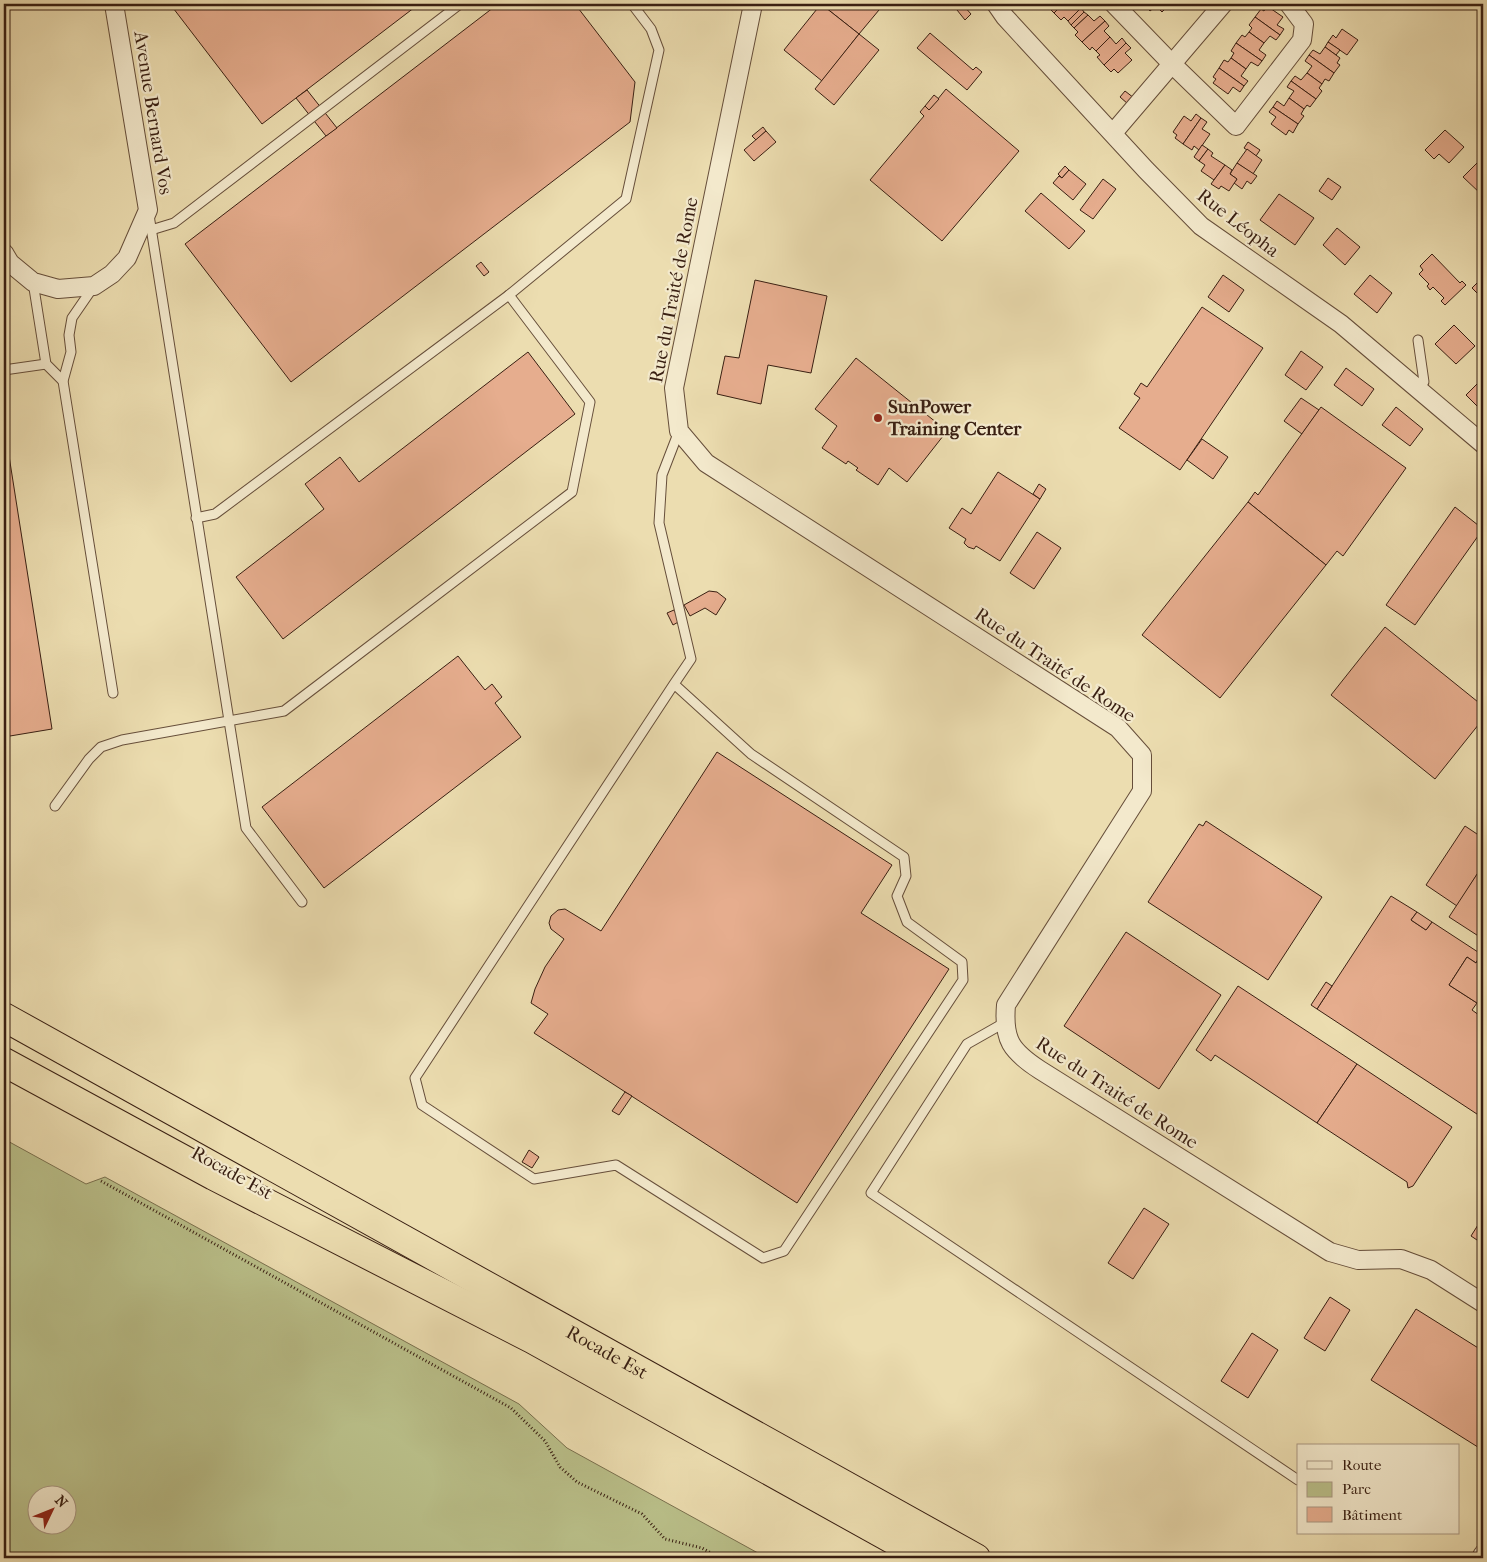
<svg xmlns="http://www.w3.org/2000/svg" width="1487" height="1562" font-family="'IM FELL French Canon',serif">
<rect width="100%" height="100%" fill="#ecddb0"/>
<filter id="stains"><feTurbulence type="fractalNoise" baseFrequency=".004" numOctaves="4"/><feColorMatrix values="0 0 0 0 .2 0 0 0 0 .09 0 0 0 0 .02 0 0 0 .5 -.17"/></filter>
<radialGradient id="worn" r=".72"><stop offset=".6" stop-color="#630" stop-opacity="0"/><stop offset="1" stop-color="#630" stop-opacity=".3"/></radialGradient>
<!-- green -->
<path fill="#bac08a" stroke="#7a704e" fill-rule="evenodd" d="M4,1139L86,1184L105,1177L519,1404L567,1448L767,1558H4ZM38,1494H68V1524H38Z"/>
<!-- building -->
<g fill="#e6ad8e" stroke="#391f12">
<polygon points="170,4 419,4 262,124"/>
<polygon points="498,4 575,4 635,82 630,122 291,382 185,244"/>
<polygon points="821,4 884,4 859,34"/>
<polygon points="821,4 859,34 822,81 784,50"/>
<polygon points="1048,4 1063,4 1054,13 1047,6"/>
<polygon points="1063,4 1077,4 1081,8 1068,21 1064,17 1061,20 1054,13"/>
<polygon points="1148,4 1170,4 1162,12 1156,6 1150,11 1145,6"/>
<polygon points="963,5 971,14 965,20 957,10"/>
<polygon points="1267,6 1283,17 1277,25 1284,29 1280,35 1255,17 1261,9 1264,11"/>
<polygon points="1081,8 1084,12 1071,25 1068,21"/>
<polygon points="1084,12 1088,15 1074,28 1071,25"/>
<polygon points="1088,15 1094,21 1100,16 1105,21 1082,42 1075,35 1078,32 1074,28"/>
<polygon points="1255,17 1280,35 1276,40 1270,36 1264,43 1249,32 1252,28 1249,25"/>
<polygon points="1105,21 1109,26 1104,31 1110,37 1096,51 1092,47 1090,50 1082,42"/>
<polygon points="1342,29 1358,40 1347,55 1328,42 1333,35 1336,38"/>
<polygon points="1249,32 1264,43 1259,50 1266,55 1262,61 1236,43 1242,35 1245,37"/>
<polygon points="930,33 973,70 976,67 982,72 967,90 917,48"/>
<polygon points="859,34 879,50 834,105 815,89"/>
<polygon points="1110,37 1116,44 1122,38 1126,43 1104,65 1097,57 1100,55 1096,51"/>
<polygon points="1328,42 1340,50 1336,55 1325,47"/>
<polygon points="1126,43 1131,48 1125,53 1132,60 1118,73 1114,69 1111,72 1104,65"/>
<polygon points="1236,43 1262,61 1258,66 1251,62 1246,69 1231,58 1234,53 1231,51"/>
<polygon points="1325,47 1340,58 1337,63 1340,65 1334,73 1309,55 1313,50 1320,54"/>
<polygon points="1309,55 1334,73 1329,81 1325,79 1322,84 1307,73 1312,66 1305,61"/>
<polygon points="1231,58 1246,69 1241,76 1248,81 1244,86 1219,68 1224,60 1228,62"/>
<polygon points="1219,68 1244,86 1240,92 1233,87 1228,94 1213,83 1216,79 1213,77"/>
<polygon points="1307,73 1322,84 1319,88 1322,91 1316,99 1291,81 1295,76 1301,80"/>
<polygon points="1291,81 1316,99 1310,107 1307,105 1304,109 1289,98 1294,91 1287,87"/>
<polygon points="946,89 1019,151 942,241 870,180 924,116 920,112 925,106 929,110"/>
<polygon points="307,90 337,128 326,136 296,98"/>
<polygon points="1125,91 1134,98 1128,104 1120,97"/>
<polygon points="934,95 939,99 929,110 925,106"/>
<polygon points="1289,98 1304,109 1301,114 1304,116 1298,124 1273,107 1277,101 1284,106"/>
<polygon points="1273,107 1298,124 1293,133 1289,130 1286,135 1271,124 1276,117 1269,112"/>
<polygon points="1196,114 1201,118 1183,144 1175,138 1177,135 1173,132 1184,116 1191,121"/>
<polygon points="1201,118 1207,122 1202,129 1210,134 1199,150 1194,146 1192,150 1183,144"/>
<polygon points="763,127 766,131 756,140 752,136"/>
<polygon points="1445,130 1464,147 1449,163 1439,154 1434,159 1425,150"/>
<polygon points="766,131 776,142 754,161 744,150"/>
<polygon points="1248,142 1260,150 1256,156 1244,148"/>
<polygon points="1202,145 1208,149 1199,161 1194,157"/>
<polygon points="1208,149 1213,153 1211,156 1225,165 1214,180 1201,171 1205,165 1199,161"/>
<polygon points="1247,149 1262,160 1253,174 1237,163"/>
<polygon points="1483,157 1483,192 1481,194 1463,177"/>
<polygon points="1237,163 1257,176 1251,184 1247,181 1242,189 1234,183 1237,179 1230,174"/>
<polygon points="1225,165 1232,170 1230,174 1237,179 1229,191 1221,186 1219,189 1211,184"/>
<polygon points="1065,166 1069,170 1062,178 1058,174"/>
<polygon points="1069,170 1086,184 1073,200 1053,183 1059,176 1062,178"/>
<polygon points="1328,178 1341,187 1332,200 1319,191"/>
<polygon points="1103,179 1116,189 1093,219 1080,210"/>
<polygon points="1041,193 1085,231 1069,249 1025,211"/>
<polygon points="1279,194 1314,218 1295,245 1260,220"/>
<polygon points="1337,228 1360,247 1345,265 1323,245"/>
<polygon points="1432,254 1460,283 1462,281 1466,285 1445,305 1441,301 1444,298 1433,287 1430,290 1427,286 1429,284 1419,274 1423,270 1420,266"/>
<polygon points="481,262 489,272 484,276 476,266"/>
<polygon points="1223,275 1244,290 1229,312 1208,297"/>
<polygon points="1370,275 1392,293 1377,313 1354,294"/>
<polygon points="1482,278 1483,287 1477,293 1472,288"/>
<polygon points="755,280 827,296 811,373 768,365 761,404 717,394 725,356 739,358"/>
<polygon points="1202,307 1263,348 1180,470 1119,428 1140,398 1134,394 1141,383 1147,387"/>
<polygon points="1454,325 1475,346 1456,364 1435,344"/>
<polygon points="1301,351 1323,367 1306,390 1285,375"/>
<polygon points="528,352 575,414 283,639 236,577 324,509 305,484 340,457 359,482"/>
<polygon points="856,358 947,431 907,482 889,468 878,485 856,470 858,468 848,461 846,464 822,448 837,426 815,409"/>
<polygon points="1346,368 1374,389 1362,406 1334,385"/>
<polygon points="1483,378 1483,406 1480,409 1466,395"/>
<polygon points="1301,398 1319,410 1302,434 1284,421"/>
<polygon points="1321,407 1406,468 1343,556 1337,551 1326,565 1248,502 1255,492 1258,495"/>
<polygon points="1396,407 1423,429 1410,446 1382,425"/>
<polygon points="4,424 52,729 4,737"/>
<polygon points="1202,439 1228,457 1213,479 1187,460"/>
<polygon points="998,472 1040,499 1000,561 976,546 974,549 968,547 964,543 966,539 949,528 962,508 971,514"/>
<polygon points="1039,484 1046,489 1040,499 1033,494"/>
<polygon points="1248,502 1326,565 1220,698 1142,635"/>
<polygon points="1455,507 1483,529 1415,625 1386,605"/>
<polygon points="1037,532 1061,548 1034,589 1010,573"/>
<polygon points="709,591 717,592 726,599 716,615 705,608 690,616 684,605"/>
<polygon points="674,610 680,621 673,625 667,613"/>
<polygon points="1385,627 1483,706 1483,719 1435,779 1331,695"/>
<polygon points="458,656 485,690 492,684 502,697 495,703 521,737 324,888 262,807"/>
<polygon points="717,752 892,865 861,913 949,969 797,1203 534,1033 548,1014 531,1003 535,989 545,967 564,939 551,929 549,923 551,916 558,910 565,909 601,931"/>
<polygon points="1206,821 1322,897 1268,980 1148,902 1199,824 1203,826"/>
<polygon points="1465,826 1483,838 1483,865 1457,906 1426,885"/>
<polygon points="1483,865 1483,939 1449,917"/>
<polygon points="1391,896 1417,912 1411,920 1426,930 1432,922 1481,954 1476,963 1467,957 1449,985 1477,1003 1472,1010 1483,1018 1483,1118 1317,1009"/>
<polygon points="1417,912 1432,922 1426,930 1411,920"/>
<polygon points="1126,932 1221,995 1159,1089 1064,1026"/>
<polygon points="1481,954 1483,956 1483,993 1477,1003 1449,985 1467,957 1476,963"/>
<polygon points="1326,982 1332,986 1317,1009 1311,1005"/>
<polygon points="1238,986 1357,1064 1317,1123 1215,1055 1211,1061 1196,1050"/>
<polygon points="1357,1064 1452,1127 1413,1186 1408,1188 1407,1182 1317,1123"/>
<polygon points="625,1092 632,1096 619,1115 612,1111"/>
<polygon points="529,1150 539,1157 532,1168 522,1162"/>
<polygon points="1144,1208 1169,1224 1133,1279 1108,1263"/>
<polygon points="1483,1217 1483,1244 1471,1236"/>
<polygon points="1330,1297 1350,1310 1325,1351 1304,1338"/>
<polygon points="1416,1309 1483,1351 1483,1446 1481,1449 1371,1380"/>
<polygon points="1252,1333 1278,1350 1248,1398 1221,1381"/>
</g>
<g fill="none" stroke-linecap="round" stroke-linejoin="round">
<defs>
<g id="lane">
<polyline points="149,215 246,828 302,902"/>
<polyline points="151,230 174,223 460,4"/>
<polyline points="33,282 46,364 63,381"/>
<polyline points="94,286 72,318 69,335 71,352 63,381 113,693"/>
<polyline points="4,370 46,364"/>
<polyline points="1418,388 1424,382 1418,340"/>
<polyline points="196,518 215,514 509,295 626,199 659,50 651,29 632,4"/>
<polyline points="674,684 751,754 904,857 906,876 897,896 907,922 962,962 963,980 784,1251 763,1258 616,1165 534,1179 422,1105 415,1078 674,684 691,659 659,523 662,475 679,431"/>
<polyline points="55,806 89,759 101,747 122,740 284,711 572,492 590,402 509,295"/>
<polyline points="1004,1023 967,1044 871,1193 1298,1480"/>
</g>
<g id="street">
<path d="M753,4L674,388L679,431L706,463L1118,728L1142,755V791L1006,1005C1003,1040 1011,1051 1040,1070L1330,1252L1358,1260L1401,1259L1431,1270L1483,1303"/>
<polyline points="996,4 1005,17 1146,170 1201,226 1341,324 1483,444"/>
<polyline points="1114,4 1172,64 1236,126 1302,40 1304,24 1289,4"/>
<polyline points="1113,133 1223,4"/>
<polyline points="4,253 10,263 33,282 58,289 94,286 112,274 127,258 148,210 114,4"/>
<polyline points="1481,1558 1483,1554"/>
</g>
<g id="highway">
<path id="s1" d="M4,1017L976,1558"/>
<polyline points="4,1062 214,1176 532,1339 926,1558"/>
</g>
</defs>
<!-- lane casing -->
<use href="#lane" stroke="#664e3a" stroke-width="11"/>
<!-- street casing -->
<use href="#street" stroke="#664e3a" stroke-width="20"/>
<!-- highway casing -->
<use href="#highway" stroke="#391f12" stroke-width="30"/>
<!-- path -->
<polyline stroke="#391f12" stroke-width="3" stroke-dasharray="1 2.5" stroke-linecap="butt" points="101,1181 511,1408 545,1441 560,1467 577,1482 642,1514 665,1539 702,1548 720,1558"/>
<!-- lane -->
<use href="#lane" stroke="#f3e9cc" stroke-width="9"/>
<!-- street -->
<use href="#street" stroke="#f3e9cc" stroke-width="18"/>
<!-- highway -->
<use href="#highway" stroke="#ecddb0" stroke-width="28"/>
</g>
<!-- markers -->
<circle fill="#8f2418" stroke="#f3e9cc" stroke-width="2" cx="878" cy="418" r="5"/>
<g text-anchor="middle" dominant-baseline="central" stroke-width="4.5" stroke-linejoin="round" paint-order="stroke">
<!-- street labels -->
<g font-size="19" fill="#391f12" stroke="#f3e9cc">
<text transform="translate(153 113) rotate(81)">Avenue Bernard Vos</text>
<text transform="translate(1238 223) rotate(38)">Rue Léopha</text>
<text transform="translate(674 290) rotate(-79)">Rue du Traité de Rome</text>
<text transform="translate(1055 665) rotate(34)">Rue du Traité de Rome</text>
<text transform="translate(1117 1093) rotate(33)">Rue du Traité de Rome</text>
<text transform="translate(232 1173) rotate(29)">Rocade Est</text>
<text stroke="none"><textPath href="#s1" startOffset="690">Rocade Est</textPath></text>
</g>
<!-- poi labels -->
<g font-size="19" font-weight="bold" fill="#391f12" stroke="#f3e9cc" text-anchor="start">
<text x="888" y="407">SunPower<tspan x="888" dy="22">Training Center</tspan></text>
</g>
</g>
<!-- margin -->
<rect width="1487" height="1562" fill="none" stroke="#ecddb0" stroke-width="20"/>
<rect x="5" y="5" width="1477" height="1552" fill="none" stroke="#391f12" stroke-width="2.5"/>
<rect x="10" y="10" width="1467" height="1542" fill="none" stroke="#391f12"/>
<!-- legend -->
<rect x="1297" y="1444" width="162" height="90" fill="#f3e9cc" stroke="#a99882"/>
<rect x="1307" y="1461" width="25" height="8" fill="#f3e9cc" stroke="#a99882"/>
<text x="1342" y="1470" font-size="15" fill="#391f12">Route</text>
<rect x="1307" y="1482" width="25" height="15" fill="#bac08a" stroke="#a99882"/>
<text x="1342" y="1494" font-size="15" fill="#391f12">Parc</text>
<rect x="1307" y="1507" width="25" height="15" fill="#e6ad8e" stroke="#a99882"/>
<text x="1342" y="1520" font-size="15" fill="#391f12">Bâtiment</text>
<!-- north arrow -->
<g transform="translate(52 1510) rotate(47)"><circle r="24" fill="#f3e9cc" stroke="#a99882"/>
<path d="M0-4L9 19L0 12L-9 19Z" fill="#8f2418"/>
<text y="-8" font-size="14" font-weight="bold" text-anchor="middle" fill="#391f12">N</text>
</g>
<rect width="100%" height="100%" filter="url(#stains)"/>
<rect width="100%" height="100%" fill="url(#worn)"/>
</svg>
